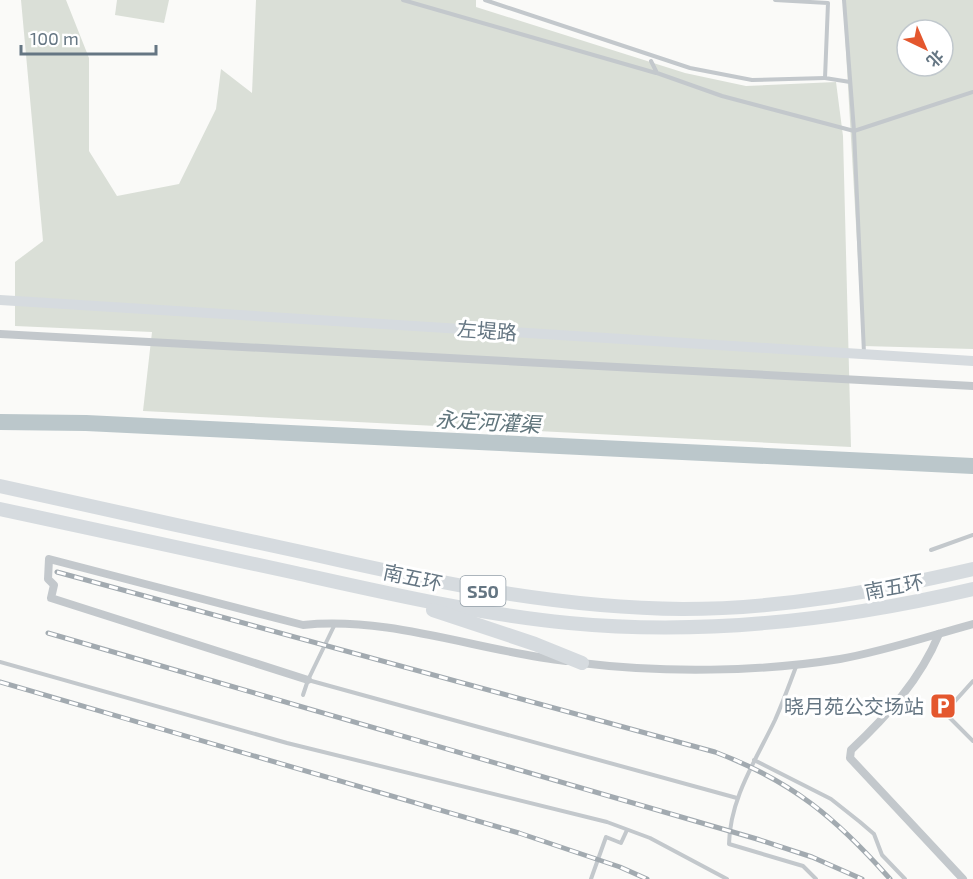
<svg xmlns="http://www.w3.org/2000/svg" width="973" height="879" font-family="'Exo 2','Noto Sans SC',sans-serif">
<rect width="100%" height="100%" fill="#fafaf8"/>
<!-- green -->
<g fill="#dadfd7" fill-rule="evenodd">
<polygon points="21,0 66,0 89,58 89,151 117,196 179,184 216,109 221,69 252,93 256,0 476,0 476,7 685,73 746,86 836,82 843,136 851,447 143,411 152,332 15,326 15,262 43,241"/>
<polygon points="117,0 169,0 164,23 115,15"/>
<path d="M843,0H973V349L863,346ZM907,30H943V66H907Z"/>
</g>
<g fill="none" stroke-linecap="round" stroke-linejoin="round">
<!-- river -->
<polyline stroke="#bbc7cb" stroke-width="16" points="0,422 86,423 973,466"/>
<!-- service -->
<g stroke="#c3c8cc" stroke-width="4">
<polyline points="403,0 656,73"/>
<polyline points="485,0 690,68 752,80 825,78"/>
<polyline points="775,0 828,3 825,78 850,82"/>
<polyline points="844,0 854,131 864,353"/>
<polyline points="651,61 657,73 722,96 854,131 973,92"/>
<polyline points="931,550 973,535"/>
<polyline points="0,662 287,743 607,822 650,838 727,879"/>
<path d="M797,664C790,683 783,702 775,720C756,760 730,798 729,844L803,866L816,879"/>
<polyline points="308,680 737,798"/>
<polyline points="973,681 947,710 947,715 973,741"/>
<polyline points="303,695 308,680 335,624"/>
<polyline points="754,760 831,799 860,822 874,834 882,855 905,879"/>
<polyline points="591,879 606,837 621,843 627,830"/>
</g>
<!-- minor -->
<g stroke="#c3c8cc" stroke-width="8">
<polyline points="0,334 973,386"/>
<path d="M939,634C920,680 887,716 851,750L850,758L963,879"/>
<path d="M581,663C662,673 760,672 840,659C885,651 929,636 973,624"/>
<path d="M308,680L51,598L54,585L48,579L49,559L303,625C391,616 478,651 566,661"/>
</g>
<!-- secondary -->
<polyline stroke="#d6dbdf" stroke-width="10" points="0,300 973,361"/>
<!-- motorway -->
<g stroke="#d6dbdf" stroke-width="14">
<path d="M0,486C104,509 207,532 311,554C434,582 556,608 683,609C782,609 878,591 973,569"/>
<path d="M0,509C99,530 197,552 296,573C386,593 477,614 569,623C705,636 841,620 973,589"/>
<polyline points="433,610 535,644 582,663"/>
</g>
<defs>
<g id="rail">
<path d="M57,572L715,752C792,781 836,818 890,879"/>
<polyline points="48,633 757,839 812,857 862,879"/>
<polyline points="0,682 519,833 620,867 647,879"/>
</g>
</defs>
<!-- rail casing -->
<use href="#rail" stroke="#a2aab0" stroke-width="5"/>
<!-- rail -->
<use href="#rail" stroke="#fff" stroke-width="3" stroke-dasharray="9" stroke-linecap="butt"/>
</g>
<!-- icons -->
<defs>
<symbol id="parking-square" viewBox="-11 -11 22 22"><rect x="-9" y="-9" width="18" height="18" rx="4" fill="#e4572e" stroke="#fff"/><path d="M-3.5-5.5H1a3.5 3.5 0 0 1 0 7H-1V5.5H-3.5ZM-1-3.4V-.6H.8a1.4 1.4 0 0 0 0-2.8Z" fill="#fff"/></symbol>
</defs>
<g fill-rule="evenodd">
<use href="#parking-square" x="928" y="691" width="30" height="30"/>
</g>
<g text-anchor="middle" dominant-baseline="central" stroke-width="6" stroke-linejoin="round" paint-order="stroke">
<!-- shield labels -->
<rect fill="#fff" stroke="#939fa8" stroke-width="1.5" x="460.5" y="576" width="45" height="30" rx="4.5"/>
<g font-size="18" font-weight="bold" fill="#657683">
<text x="483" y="591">S50</text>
</g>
<!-- street labels -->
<g font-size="20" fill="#657683" stroke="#fff">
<text transform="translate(487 330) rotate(4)">左堤路</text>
<text transform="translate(413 577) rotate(12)">南五环</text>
<text transform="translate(894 586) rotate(-11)">南五环</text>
</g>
<!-- poi labels -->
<g font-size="20" fill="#657683" stroke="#fff" text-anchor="end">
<text x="924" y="706">晓月苑公交场站</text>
</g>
<!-- water labels -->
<g font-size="21" font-style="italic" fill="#60757c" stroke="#fff">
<text transform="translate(488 421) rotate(3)">永定河灌渠</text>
</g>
</g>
<!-- north arrow -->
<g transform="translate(925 48) rotate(136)"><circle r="28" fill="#ffffff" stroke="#c1c8cd" stroke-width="1.5"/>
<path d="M0-4.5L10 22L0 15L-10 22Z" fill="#e4572e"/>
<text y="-9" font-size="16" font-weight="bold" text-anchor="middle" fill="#657683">北</text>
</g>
<!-- scale -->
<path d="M21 45v9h135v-9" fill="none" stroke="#657683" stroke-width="3"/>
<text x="30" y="45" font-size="18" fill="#657683" stroke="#ffffff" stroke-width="4.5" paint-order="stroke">100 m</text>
</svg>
